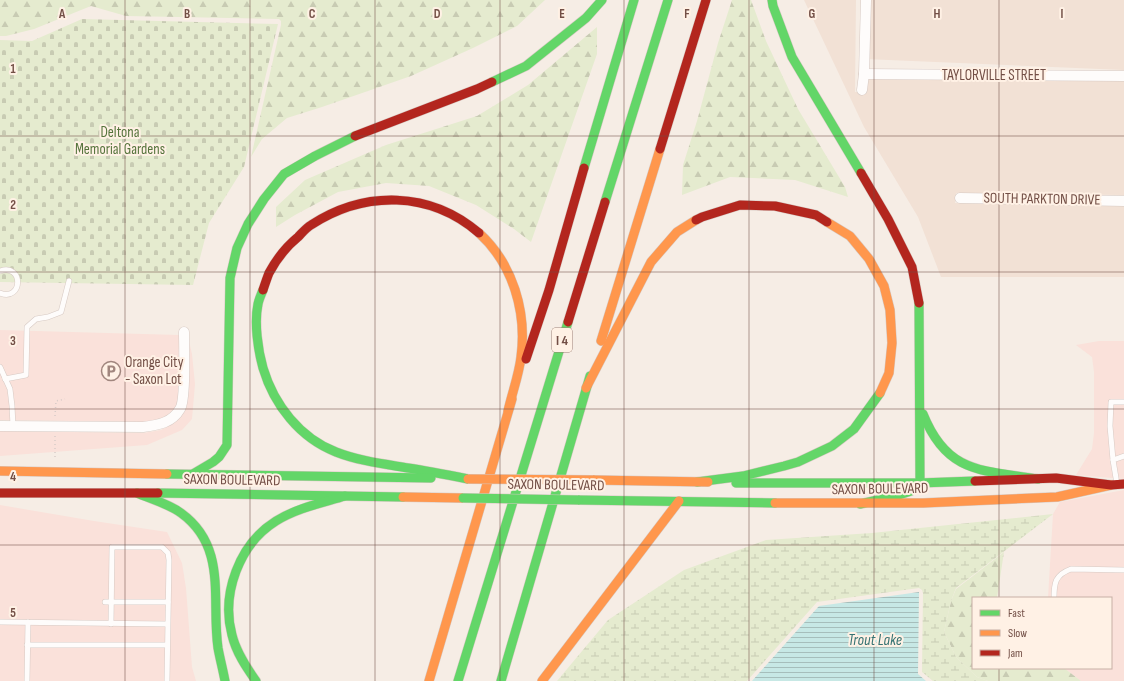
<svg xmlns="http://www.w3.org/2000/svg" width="1124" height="681" font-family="'Sofia Sans Condensed',sans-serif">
<defs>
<pattern id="forest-firs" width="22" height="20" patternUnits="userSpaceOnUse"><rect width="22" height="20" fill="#e5ebcf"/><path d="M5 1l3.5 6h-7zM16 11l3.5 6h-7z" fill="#c8cbb3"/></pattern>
<pattern id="wetland-marsh" width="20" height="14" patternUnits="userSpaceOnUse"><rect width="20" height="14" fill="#e5ebcf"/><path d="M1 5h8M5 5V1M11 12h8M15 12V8" fill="none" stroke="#c8cbb3"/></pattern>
<pattern id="cemetery-stones" width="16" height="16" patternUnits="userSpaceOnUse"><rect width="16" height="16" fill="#e5ebcf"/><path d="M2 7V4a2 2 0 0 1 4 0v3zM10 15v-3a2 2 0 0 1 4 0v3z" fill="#c8cbb3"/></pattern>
<pattern id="water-rules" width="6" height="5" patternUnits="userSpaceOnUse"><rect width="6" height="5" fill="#c7e8e5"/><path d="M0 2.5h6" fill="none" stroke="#a6bebb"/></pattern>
</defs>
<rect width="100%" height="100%" fill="#f6ede5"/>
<!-- residential -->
<g fill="#f2e1d5">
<polygon points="804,0 856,0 855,92 864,92 865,70 1124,80 1124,195 956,193 955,203 1124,206 1124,277 941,277 918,217 864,127"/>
<polygon points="866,0 1124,0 1124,70 865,59"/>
</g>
<!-- commercial -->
<g fill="#fae1da">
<polygon points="0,330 179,335 178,396 177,406 170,414 159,420 143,422 0,420"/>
<polygon points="188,337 192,354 195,384 192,419 182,430 147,445 0,456 0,431 143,433 161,430 174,423 186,409 188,396"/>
<polygon points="1099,341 1124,341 1124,479 1076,475 1092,449 1094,433 1094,372 1092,357 1076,345"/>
<polygon points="1124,490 1124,681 1081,681 1064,668 1111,668 1111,598 1048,598 1053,514 1060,502"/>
<polygon points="0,505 94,521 167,532 182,563 186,588 192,667 196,681 0,681"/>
</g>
<!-- forest -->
<g fill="url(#forest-firs)">
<polygon points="0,0 545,0 517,26 473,48 411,76 322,107 287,118 262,139 251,157 281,25 281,21 279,19 126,16 91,6 34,29 6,36 0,36"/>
<polygon points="732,0 751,0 766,41 798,109 845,187 848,197 795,180 730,177 682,195 683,165 697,121 718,43"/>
<polygon points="597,27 597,54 531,242 514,229 476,205 429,186 386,183 338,192 295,215 276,227 276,207 305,180 386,145 477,116 528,85"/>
<polygon points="1004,552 997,598 973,598 973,668 1064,668 1081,681 988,681 977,677 956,657 944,632 951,601 956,589"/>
</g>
<!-- wetland -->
<polygon fill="url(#wetland-marsh)" points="1053,514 956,588 951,601 944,632 956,657 977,677 988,681 933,681 922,672 923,593 922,590 919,588 817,602 747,681 557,681 608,620 684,570 766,540 872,533"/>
<!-- cemetery -->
<polygon fill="url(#cemetery-stones)" points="82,19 278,24 244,167 209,223 193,285 0,282 0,40 32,41"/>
<!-- water -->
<polygon fill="url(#water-rules)" points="919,592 918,674 926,681 752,681 819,606"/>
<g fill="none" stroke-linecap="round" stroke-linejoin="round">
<defs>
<g id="lane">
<path d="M0,271C24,263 23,302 0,293"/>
<polyline points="0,367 10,389 12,406 13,426"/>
<polyline points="5,379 26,375 27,327 36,319 48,317 61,312 69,281"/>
<polyline points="1113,460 1110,426 1111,402 1124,402"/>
<polyline points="1117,484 1113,460 1124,456"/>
<path d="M1054,598C1054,583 1055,575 1071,569L1124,570"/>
<polyline points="105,602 168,602"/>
<polyline points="0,622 167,624"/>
<polyline points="111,624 112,547 162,547 168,553 169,560 167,681"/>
<polyline points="27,645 167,645"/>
<polyline points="27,681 28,622"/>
</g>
<g id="street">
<polyline points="864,74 1124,76"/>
<polyline points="862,90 864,74 866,0"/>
<polyline points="960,198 1124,201"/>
<path d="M0,426L143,427C158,425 172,423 180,409C186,400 184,345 184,332"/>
</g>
<g id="fast">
<polyline points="772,0 773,6 792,57 861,173"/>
<polyline points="492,82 526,66 586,18 602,0"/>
<polyline points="584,168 634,0"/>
<polyline points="605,202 668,0"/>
<path d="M263,290C261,295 259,299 258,304C254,323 258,350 263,368C274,405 300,438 336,452C359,461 384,464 408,468C428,471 448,475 468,479"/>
<path d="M923,414C947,474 982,470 1038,479"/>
<polyline points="167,474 431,478"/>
<polyline points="191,475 213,462 219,457 227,445 230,278 237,248 248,224 264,199 284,174 315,156 355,136"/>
<polyline points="697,482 743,476 784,466 798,462 832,446 854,429 880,393"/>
<polyline points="736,483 920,483 975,481"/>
<path d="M137,493C151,499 169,504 181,513C228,547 211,600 218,648C220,659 223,670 225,681"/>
<polyline points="158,493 403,497"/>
<polyline points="578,500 775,503"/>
<polyline points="860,504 896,496 911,491 920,483 919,303"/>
<path d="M256,681C246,667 236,652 232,635C221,594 239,544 276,521C297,508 322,503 345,496"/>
<polyline points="458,681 568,322"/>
<polyline points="501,681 590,376"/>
</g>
<g id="slow">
<polyline points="827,222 850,236 869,259 884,286 890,310 892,343 889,373 880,393"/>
<path d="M479,233C513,264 527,312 521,357C519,375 512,393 508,411"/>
<polyline points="601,341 660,149"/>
<polyline points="586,388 651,262 677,232 696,220"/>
<polyline points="0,471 167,474"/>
<polyline points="593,480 708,482"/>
<polyline points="403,497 463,498"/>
<polyline points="775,503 923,503 1057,497 1111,485"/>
<polyline points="429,681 512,399"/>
<polyline points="542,681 679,501"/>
</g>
<g id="jam">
<polyline points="355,136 477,89 492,82"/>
<polyline points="660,149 706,0"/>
<polyline points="861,173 888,219 912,267 919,303"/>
<polyline points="696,220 702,217 740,205 775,206 816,215 827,222"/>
<path d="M263,290C265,284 267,278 269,273C276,260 287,246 298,237C302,233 306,228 311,225C365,190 430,191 479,233"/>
<polyline points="568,322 605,202"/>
<polyline points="526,359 549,290 584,168"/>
<polyline points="975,481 1056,478 1111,485 1124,484"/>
<polyline points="0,493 158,493"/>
</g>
</defs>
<!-- lane casing -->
<use href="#lane" stroke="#d7cac4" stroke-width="6"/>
<!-- street casing -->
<use href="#street" stroke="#d7cac4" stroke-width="11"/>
<!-- fast casing -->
<use href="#fast" stroke="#d6c8c2" stroke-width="10"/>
<!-- slow casing -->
<use href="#slow" stroke="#d6c8c2" stroke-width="10"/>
<!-- jam casing -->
<use href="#jam" stroke="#d6c8c2" stroke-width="10"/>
<!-- path -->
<g stroke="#d7cbc8" stroke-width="1.5" stroke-dasharray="1 3" stroke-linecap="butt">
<polyline points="55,416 56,401 65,399"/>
<polyline points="55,436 55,460"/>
</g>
<!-- lane -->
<use href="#lane" stroke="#fefcfb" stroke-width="5"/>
<!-- street -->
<use href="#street" stroke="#fefcfb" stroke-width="10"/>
<!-- fast -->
<use href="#fast" stroke="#63d668" stroke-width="9"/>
<!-- slow -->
<use href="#slow" stroke="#ff974d" stroke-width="9"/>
<!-- jam -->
<use href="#jam" stroke="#b3261e" stroke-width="9"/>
<defs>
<polyline id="fast-bridge" points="463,498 578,500"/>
<polyline id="slow-bridge" points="468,479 593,480"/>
</defs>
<!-- fast-bridge casing -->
<use href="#fast-bridge" stroke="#d6c8c2" stroke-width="10" stroke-linecap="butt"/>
<!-- slow-bridge casing -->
<use href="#slow-bridge" stroke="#d6c8c2" stroke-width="10" stroke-linecap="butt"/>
<!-- fast-bridge -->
<use href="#fast-bridge" stroke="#63d668" stroke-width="9"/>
<!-- slow-bridge -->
<use href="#slow-bridge" stroke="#ff974d" stroke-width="9"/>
</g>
<!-- grid -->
<path fill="none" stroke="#734f46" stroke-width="1" stroke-opacity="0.55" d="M125,0V681M250,0V681M375,0V681M500,0V681M624,0V681M749,0V681M874,0V681M999,0V598M0,136H1124M0,272H1124M0,409H1124M0,545H1124M999,668V681"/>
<!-- icons -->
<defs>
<symbol id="parking-ring" viewBox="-11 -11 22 22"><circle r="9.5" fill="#fff1e5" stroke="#a1867e" stroke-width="1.5"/><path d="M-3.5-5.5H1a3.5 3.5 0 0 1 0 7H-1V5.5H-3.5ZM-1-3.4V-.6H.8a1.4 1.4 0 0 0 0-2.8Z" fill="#a1867e"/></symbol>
</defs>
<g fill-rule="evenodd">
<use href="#parking-ring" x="100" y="360" width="22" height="22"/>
</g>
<g text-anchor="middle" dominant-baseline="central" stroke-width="4" stroke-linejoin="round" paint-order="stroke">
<!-- shield labels -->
<rect fill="#fff1e5" stroke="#9d8076" stroke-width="1" x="552" y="328" width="20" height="24" rx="3"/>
<g font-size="14" font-weight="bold" fill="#734f46">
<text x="562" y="340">I 4</text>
</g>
<!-- street labels -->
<g font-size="15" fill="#734f46" stroke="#fff1e5">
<text x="994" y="75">TAYLORVILLE STREET</text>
<text transform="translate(1042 199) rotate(1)">SOUTH PARKTON DRIVE</text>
<text transform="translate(232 480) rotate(1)">SAXON BOULEVARD</text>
<text transform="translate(556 485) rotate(1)">SAXON BOULEVARD</text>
<text transform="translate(880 489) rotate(-1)">SAXON BOULEVARD</text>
</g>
<!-- park labels -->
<g font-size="15" fill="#56743c" stroke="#fff1e5">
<text x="120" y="132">Deltona<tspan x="120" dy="17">Memorial Gardens</tspan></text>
</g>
<!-- poi labels -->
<g font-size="15" fill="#734f46" stroke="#fff1e5" text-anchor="start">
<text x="125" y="362">Orange City<tspan x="125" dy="17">- Saxon Lot</tspan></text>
</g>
<!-- water labels -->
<g font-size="16" font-style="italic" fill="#377373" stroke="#fff1e5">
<text x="875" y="640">Trout Lake</text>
</g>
</g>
<g font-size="13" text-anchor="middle" font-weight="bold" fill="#734f46" stroke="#fff1e5" stroke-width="4" stroke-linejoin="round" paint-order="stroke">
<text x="62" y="18">A</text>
<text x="187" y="18">B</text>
<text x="312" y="18">C</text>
<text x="437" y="18">D</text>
<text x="562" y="18">E</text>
<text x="687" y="18">F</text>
<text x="812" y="18">G</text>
<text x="937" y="18">H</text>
<text x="1062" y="18">I</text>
<text x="13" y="73">1</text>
<text x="13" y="209">2</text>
<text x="13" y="345">3</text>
<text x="13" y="481">4</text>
<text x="13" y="617">5</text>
</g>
<!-- legend -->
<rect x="972" y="597" width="140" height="72" fill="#fff1e5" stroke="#c7b0a5"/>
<rect x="980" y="610" width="20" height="6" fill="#63d668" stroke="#c7b0a5"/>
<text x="1008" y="617" font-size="12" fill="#734f46">Fast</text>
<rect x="980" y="630" width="20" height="6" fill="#ff974d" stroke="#c7b0a5"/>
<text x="1008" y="637" font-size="12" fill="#734f46">Slow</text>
<rect x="980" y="650" width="20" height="6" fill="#b3261e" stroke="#c7b0a5"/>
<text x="1008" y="657" font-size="12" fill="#734f46">Jam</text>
</svg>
